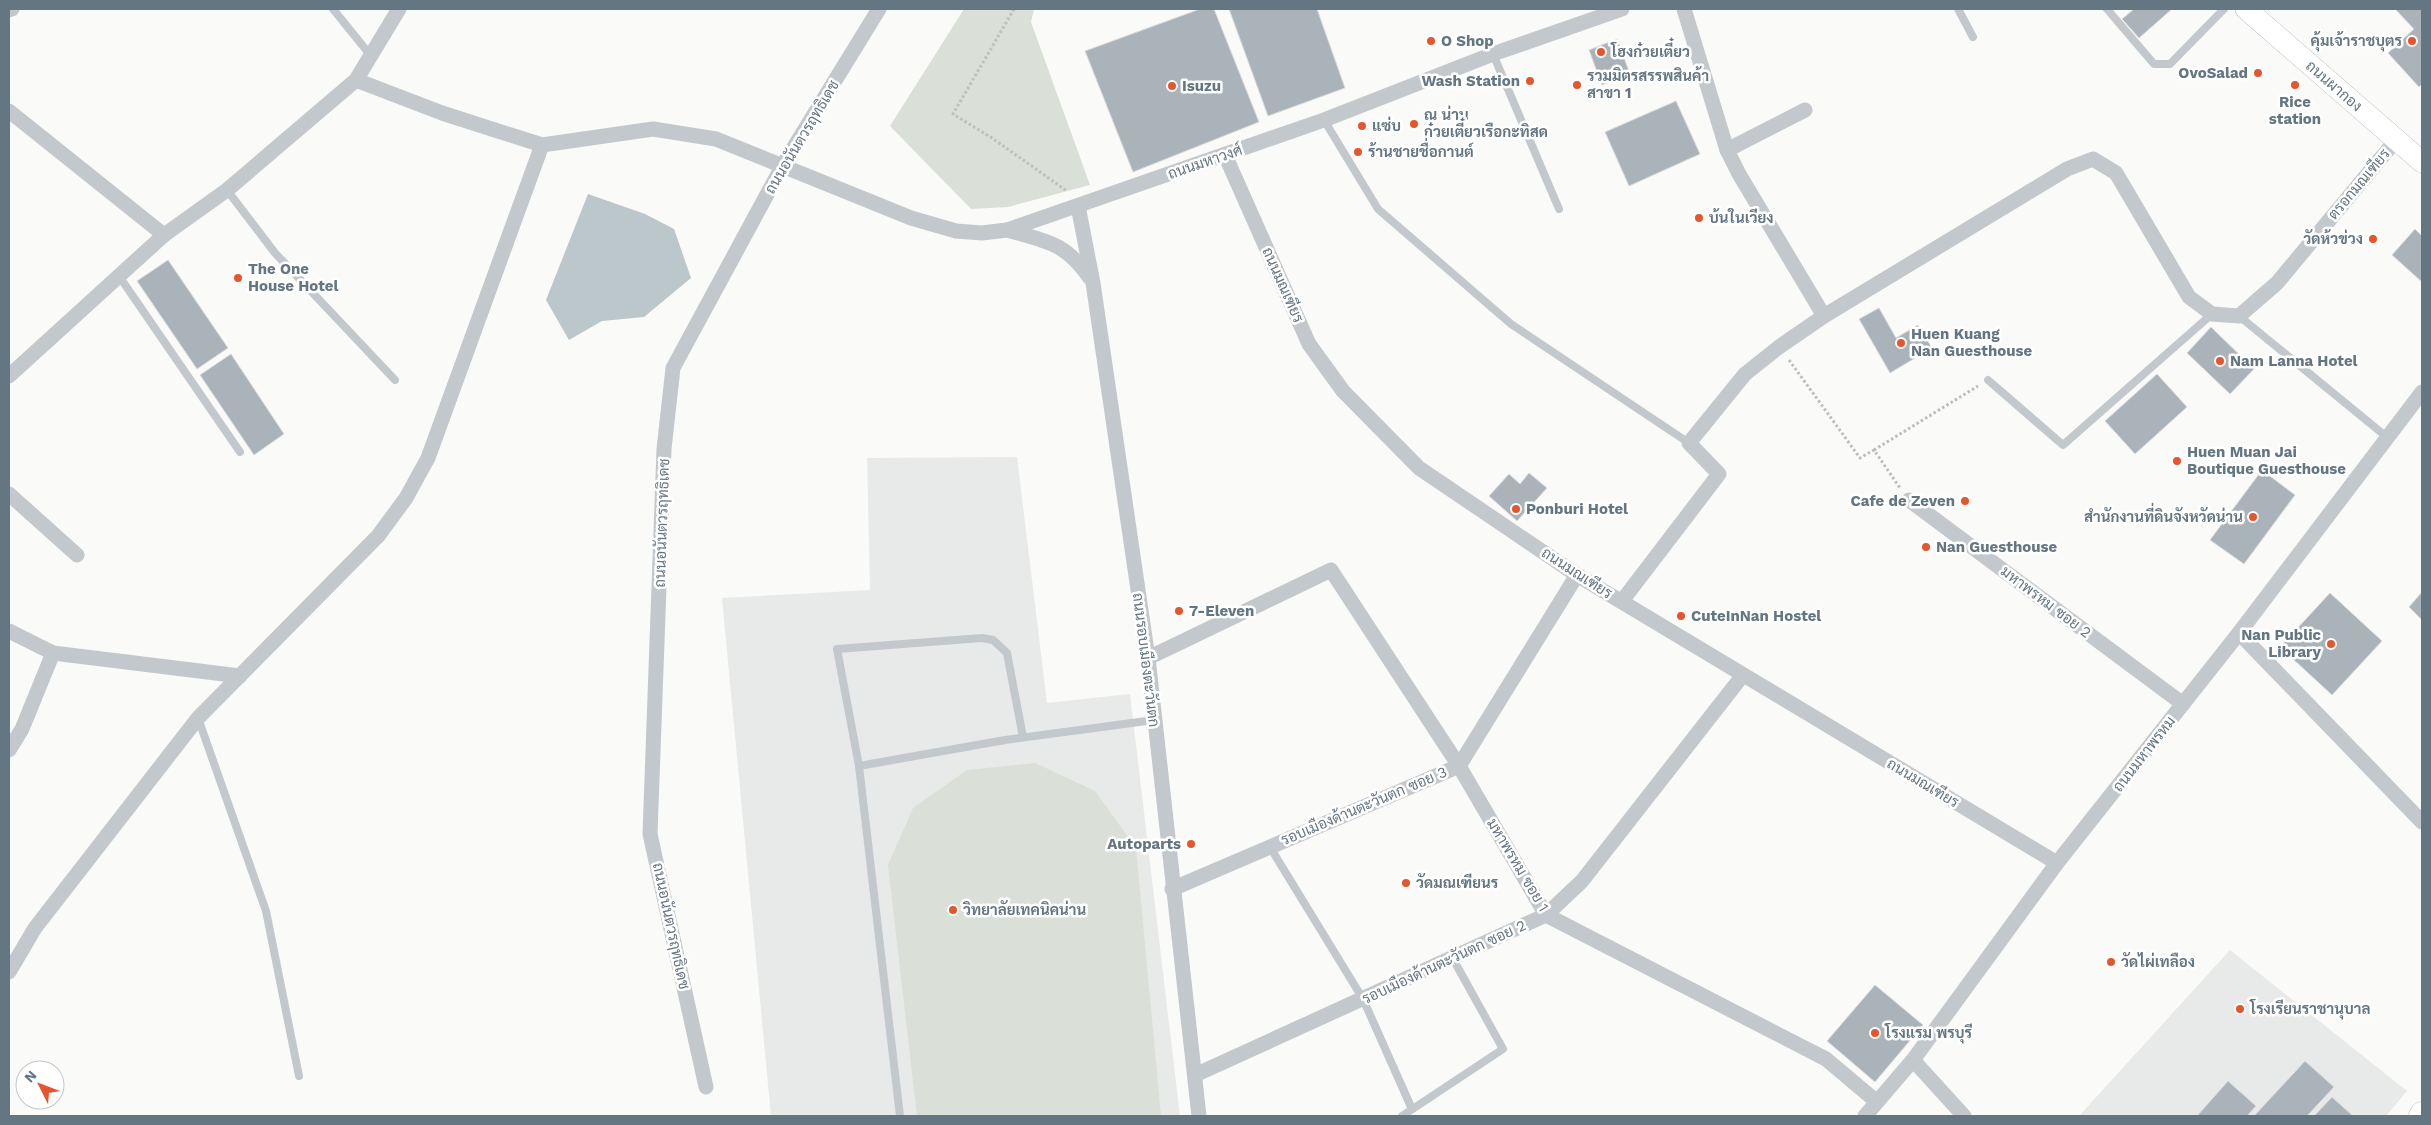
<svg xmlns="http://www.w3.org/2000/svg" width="2431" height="1125" font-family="'Work Sans',Sarabun,sans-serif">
<rect width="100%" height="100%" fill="#fafaf8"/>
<!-- built -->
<g fill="#e8e9e9">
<polygon points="1017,457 1047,703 1130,694 1180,1116 771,1116 722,598 870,590 867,458"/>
<polygon points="2230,950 2407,1091 2386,1116 2079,1116"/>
</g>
<!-- green -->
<g fill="#dadfd7">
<polygon points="964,9 1034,9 1031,22 1090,185 1008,207 971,209 890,126"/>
<polygon points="1035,763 1095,791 1136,848 1161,1116 917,1116 888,865 913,808 967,770"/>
</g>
<!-- water -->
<polygon fill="#bbc7cb" points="588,194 645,214 674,229 691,278 644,317 602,321 569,340 546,300"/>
<!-- building -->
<g fill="#aab3b9" stroke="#dcdcda">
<polygon points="1200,9 1214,9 1259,122 1133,172 1085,51"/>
<polygon points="1229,9 1317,9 1345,88 1268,116"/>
<polygon points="2134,9 2172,9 2139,38 2122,19"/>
<polygon points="2395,9 2422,9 2422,84 2419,87 2388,53 2414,29"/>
<polygon points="1617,39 1630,74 1602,85 1589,50"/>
<polygon points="1676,101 1700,154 1629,186 1605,132"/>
<polygon points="2415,229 2422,236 2422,282 2392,255"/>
<polygon points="168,260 228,348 197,369 137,281"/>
<polygon points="1879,308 1896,338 1918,325 1932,348 1890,373 1859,319"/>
<polygon points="2211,327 2254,369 2230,394 2187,353"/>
<polygon points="231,354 284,434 254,455 200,375"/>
<polygon points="2157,374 2187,407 2135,454 2105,421"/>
<polygon points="2262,470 2295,495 2244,564 2210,540"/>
<polygon points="1529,473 1547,488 1517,521 1489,496 1509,474 1520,484"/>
<polygon points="2422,592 2422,620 2409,607"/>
<polygon points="2330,593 2382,641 2332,695 2280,647"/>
<polygon points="1875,985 1923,1025 1875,1082 1827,1041"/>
<polygon points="2305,1061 2334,1087 2307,1116 2254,1116"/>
<polygon points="2228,1081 2256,1106 2247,1116 2197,1116"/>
<polygon points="2332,1097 2353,1116 2314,1116"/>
</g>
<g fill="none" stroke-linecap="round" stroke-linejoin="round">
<defs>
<polyline id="secondary" points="2246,9 2422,162"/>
<polyline id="primary" points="2421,1116 2422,1114"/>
</defs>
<!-- secondary casing -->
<use href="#secondary" stroke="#b3babf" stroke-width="22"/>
<!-- primary casing -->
<use href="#primary" stroke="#b5babe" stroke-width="25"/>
<!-- path -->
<g stroke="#bbbfc2" stroke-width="3" stroke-dasharray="2.5 2.5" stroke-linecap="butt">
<polyline points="1014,9 953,114 992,138 1067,191"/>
<polyline points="1789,360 1860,458 1874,450 1900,488"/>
<polyline points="1874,450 1978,386"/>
</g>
<!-- lane -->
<g stroke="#c3c8cc" stroke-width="8">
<polyline points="333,9 371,56"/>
<polyline points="1958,9 1973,37"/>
<polyline points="2107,9 2154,64 2170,64 2224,9"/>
<polyline points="1493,54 1559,209"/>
<polyline points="1324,120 1378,209 1511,324 1689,443"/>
<polyline points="227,190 275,253 395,380"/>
<polyline points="119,276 240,452"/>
<polyline points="2239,316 2388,438"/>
<polyline points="1988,380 2063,445 2212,314"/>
<polyline points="198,718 266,911 299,1076"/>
<polyline points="859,766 1005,740 1154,720"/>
<polyline points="1270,847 1363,999 1412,1109"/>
<polyline points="900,1116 859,766 837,649 982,638 993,640 1007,653 1023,737"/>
<polyline points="1402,1116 1503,1049 1452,957"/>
</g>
<!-- street -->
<g stroke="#c3c8cc" stroke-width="15">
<polyline points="1684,9 1727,150 1739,174 1824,316"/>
<polyline points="9,10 12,9"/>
<polyline points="356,80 442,113 542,145 653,129 716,139 911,218 956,231 982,233 1007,230 1324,120 1493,54 1622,9"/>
<polyline points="9,111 164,235"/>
<polyline points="1727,150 1805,110"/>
<polyline points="1225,155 1309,344 1343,391 1419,468 1577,575 2057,863"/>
<polyline points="1078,206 1093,283 1148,658 1199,1116"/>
<path d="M1007,230C1046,241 1065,242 1090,278"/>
<polyline points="9,376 164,235 227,190 356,80 399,9"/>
<polyline points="9,494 77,555"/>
<polyline points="1909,500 2183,704"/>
<polyline points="1622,601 1719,474 1689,443 1745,374 1779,347 1824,316 2067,169 2093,159 2116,173 2189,297 2212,314 2239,316 2277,283 2396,140"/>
<polyline points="9,631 53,653 240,676"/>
<polyline points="2239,633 2422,822"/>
<polyline points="1148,658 1331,570 1459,766 1546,915 1826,1059 1877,1102"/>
<polyline points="9,750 22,729 53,653"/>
<polyline points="1172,889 1459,766 1577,575"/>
<polyline points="9,972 35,928 198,718 378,536 406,498 428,458 542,145"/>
<polyline points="1913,1060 1964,1116"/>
<polyline points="1195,1075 1546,915 1582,881 1743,675"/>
<polyline points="706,1087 650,834 664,449 673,368 783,165 879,9"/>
<polyline points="1865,1116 1913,1060 2057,863 2239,633 2422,392"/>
</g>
<!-- secondary -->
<use href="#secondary" stroke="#fff" stroke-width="21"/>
<!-- primary -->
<use href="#primary" stroke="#fff" stroke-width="24"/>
</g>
<!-- markers -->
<g fill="#e4572e" stroke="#fff" stroke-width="2">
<circle cx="1431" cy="41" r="5"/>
<circle cx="2412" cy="41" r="5"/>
<circle cx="1601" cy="52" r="5"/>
<circle cx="2258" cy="73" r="5"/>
<circle cx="1530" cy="81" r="5"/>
<circle cx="1577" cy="85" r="5"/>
<circle cx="2295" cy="85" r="5"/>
<circle cx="1172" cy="86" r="5"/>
<circle cx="1414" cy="124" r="5"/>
<circle cx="1362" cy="126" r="5"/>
<circle cx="1358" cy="152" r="5"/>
<circle cx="1699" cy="218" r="5"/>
<circle cx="2373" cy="239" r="5"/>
<circle cx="238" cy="278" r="5"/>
<circle cx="1901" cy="343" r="5"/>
<circle cx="2220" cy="361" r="5"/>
<circle cx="2177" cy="461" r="5"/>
<circle cx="1965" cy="501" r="5"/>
<circle cx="1516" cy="509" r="5"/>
<circle cx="2253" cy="517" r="5"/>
<circle cx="1926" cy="547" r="5"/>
<circle cx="1179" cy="611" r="5"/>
<circle cx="1681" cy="616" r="5"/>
<circle cx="2331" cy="644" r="5"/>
<circle cx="1191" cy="844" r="5"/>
<circle cx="1406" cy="883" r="5"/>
<circle cx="953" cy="910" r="5"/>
<circle cx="2111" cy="962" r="5"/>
<circle cx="2240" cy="1009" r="5"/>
<circle cx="1875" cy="1033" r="5"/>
</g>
<g text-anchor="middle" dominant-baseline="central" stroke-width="5" stroke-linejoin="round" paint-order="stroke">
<!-- poi labels -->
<g font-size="15" font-weight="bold" fill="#657683" stroke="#fff" text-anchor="start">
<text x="1441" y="41">O Shop</text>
<text x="2402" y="41" text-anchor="end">คุ้มเจ้าราชบุตร</text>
<text x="1611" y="52">โฮงก๋วยเตี๋ยว</text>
<text x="2248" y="73" text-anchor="end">OvoSalad</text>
<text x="1587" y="76">รวมมิตรสรรพสินค้า<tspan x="1587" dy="17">สาขา 1</tspan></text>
<text x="1520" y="81" text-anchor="end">Wash Station</text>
<text x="1182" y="86">Isuzu</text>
<text x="2295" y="102" text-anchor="middle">Rice<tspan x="2295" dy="17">station</tspan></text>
<text x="1424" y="115">ณ น่าน<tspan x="1424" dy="17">ก๋วยเตี๋ยวเรือกะทิสด</tspan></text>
<text x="1372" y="126">แซ่บ</text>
<text x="1368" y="152">ร้านชายชื่อกานต์</text>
<text x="1709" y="218">บ้นในเวียง</text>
<text x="2363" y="239" text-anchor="end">วัดห้วข่วง</text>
<text x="248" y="269">The One<tspan x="248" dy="17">House Hotel</tspan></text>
<text x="1911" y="334">Huen Kuang<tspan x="1911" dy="17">Nan Guesthouse</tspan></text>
<text x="2230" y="361">Nam Lanna Hotel</text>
<text x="2187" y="452">Huen Muan Jai<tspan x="2187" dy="17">Boutique Guesthouse</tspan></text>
<text x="1955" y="501" text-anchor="end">Cafe de Zeven</text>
<text x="1526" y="509">Ponburi Hotel</text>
<text x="2243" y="517" text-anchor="end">สำนักงานที่ดินจังหวัดน่าน</text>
<text x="1936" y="547">Nan Guesthouse</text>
<text x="1189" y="611">7-Eleven</text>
<text x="1691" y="616">CuteInNan Hostel</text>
<text x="2321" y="635" text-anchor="end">Nan Public<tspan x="2321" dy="17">Library</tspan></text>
<text x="1181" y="844" text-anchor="end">Autoparts</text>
<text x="1416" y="883">วัดมณเฑียนร</text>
<text x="963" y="910">วิทยาลัยเทคนิคน่าน</text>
<text x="2121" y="962">วัดไผ่เทลือง</text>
<text x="2250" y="1009">โรงเรียนราชานุบาล</text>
<text x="1885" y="1033">โรงแรม พรบุรี</text>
</g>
<!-- street labels -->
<g font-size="15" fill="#657683" stroke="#fff">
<text transform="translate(2334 86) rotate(41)">ถนนผากอง</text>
<text transform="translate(802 137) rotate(-59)">ถนนอนันตวรฤทธิเดช</text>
<text transform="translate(1205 162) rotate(-19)">ถนนมหาวงศ์</text>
<text transform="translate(2359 184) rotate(-50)">ตรอกมณเฑียร</text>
<text transform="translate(1283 285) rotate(66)">ถนนมณเฑียร</text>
<text transform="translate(662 523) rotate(-88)">ถนนอนันตวรฤทธิเดช</text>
<text transform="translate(1577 573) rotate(33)">ถนนมณเฑียร</text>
<text transform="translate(2046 602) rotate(37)">มหาพรหม ซอย 2</text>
<text transform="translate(1146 660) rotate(83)">ถนนรอบเมืองตะวันตก</text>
<text transform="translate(2144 754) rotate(-52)">ถนนมหาพรหม</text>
<text transform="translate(1923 783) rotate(31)">ถนนมณเฑียร</text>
<text transform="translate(1364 806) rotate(-23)">รอบเมืองด้านตะวันตก ซอย 3</text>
<text transform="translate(1518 865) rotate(59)">มหาพรหม ซอย 1</text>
<text transform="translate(671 926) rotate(78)">ถนนอนันตวรฤทธิเดช</text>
<text transform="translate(1444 962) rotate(-25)">รอบเมืองด้านตะวันตก ซอย 2</text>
</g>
</g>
<!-- border -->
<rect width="2431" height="1125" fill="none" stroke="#657683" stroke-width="20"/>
<!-- north arrow -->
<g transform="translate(40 1085) rotate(312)"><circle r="24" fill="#ffffff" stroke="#c1c8cd"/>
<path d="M0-4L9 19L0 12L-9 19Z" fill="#e4572e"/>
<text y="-8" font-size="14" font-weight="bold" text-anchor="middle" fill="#657683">N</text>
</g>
</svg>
